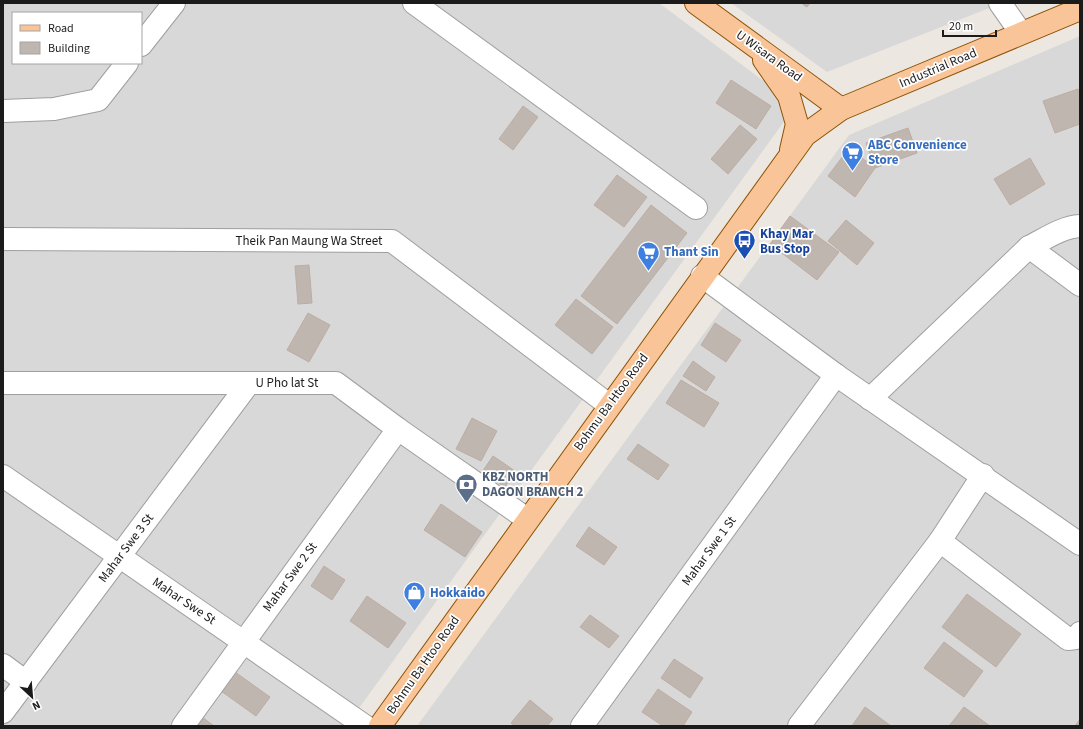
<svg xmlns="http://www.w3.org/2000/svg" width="1083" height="729" font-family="'Source Sans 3',sans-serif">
<rect width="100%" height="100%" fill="#ece7e0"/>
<!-- residential -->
<g fill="#d9d8d8" fill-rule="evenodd">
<path d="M3,3H659L796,105L346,726H3ZM13,13H141V63H13Z"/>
<polygon points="731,3 1002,3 827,72"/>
<polygon points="1080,36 1080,726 417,726 849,135"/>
</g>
<!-- building -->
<g fill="#c0b6b0" stroke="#bdaca3">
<polygon points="801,3 810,3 807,7"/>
<polygon points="731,80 771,106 756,129 716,103"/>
<polygon points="1078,89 1080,95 1080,124 1055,133 1043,101"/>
<polygon points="523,106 538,117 513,150 499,139"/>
<polygon points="740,125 757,139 728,174 711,159"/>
<polygon points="908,128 917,153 875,168 866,143"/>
<polygon points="849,148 875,168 855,197 828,176"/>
<polygon points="1030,158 1045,184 1010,205 994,179"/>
<polygon points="617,175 647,197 624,227 594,205"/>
<polygon points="651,205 687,233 617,324 581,296"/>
<polygon points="790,216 839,252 817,280 770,244"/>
<polygon points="846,220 874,243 857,265 828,241"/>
<polygon points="309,265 312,303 298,304 295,266"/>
<polygon points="576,299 613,327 592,354 555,325"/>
<polygon points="308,313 330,325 309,362 287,350"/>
<polygon points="715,323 741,340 726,362 701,345"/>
<polygon points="693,361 715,377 706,391 683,376"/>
<polygon points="681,380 719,403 704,427 666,403"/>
<polygon points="472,418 497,431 481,461 456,449"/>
<polygon points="638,444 669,465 658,480 627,459"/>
<polygon points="493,456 515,471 505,487 482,472"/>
<polygon points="441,504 482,532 465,557 424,530"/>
<polygon points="589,527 617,547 604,565 576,546"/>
<polygon points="324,566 345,580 332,600 311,586"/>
<polygon points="967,594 1021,634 996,667 942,627"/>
<polygon points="367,596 406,623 388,648 350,621"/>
<polygon points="590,615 619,636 609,648 580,627"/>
<polygon points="944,642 983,671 964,697 924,668"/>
<polygon points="674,659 703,678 690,698 661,678"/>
<polygon points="235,672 270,697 256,716 221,691"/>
<polygon points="658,689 692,712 683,726 663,726 642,712"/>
<polygon points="530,700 553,719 547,726 515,726 511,723"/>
<polygon points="865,707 891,726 852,726"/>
<polygon points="964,707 990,726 949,726"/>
<polygon points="202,717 214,726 195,726"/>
<polygon points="1080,719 1080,726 1075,726"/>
</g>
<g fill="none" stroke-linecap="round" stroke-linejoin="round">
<defs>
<g id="minor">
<polyline points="414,3 696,208"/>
<polyline points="1000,3 1021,33"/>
<polyline points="141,45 174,3"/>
<polyline points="3,111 54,109 98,100 127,63"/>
<polyline points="3,239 392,241 609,405"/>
<polyline points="1029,247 1080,285"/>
<polyline points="702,276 836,375 1080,544"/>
<polyline points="3,383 336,383 398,429 527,519"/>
<path d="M870,399L1029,247C1045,239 1062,227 1080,226"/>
<polyline points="3,476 365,726"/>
<polyline points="940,541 1068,639 1076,638 1080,633"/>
<polyline points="3,665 26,682"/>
<polyline points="3,712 249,383"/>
<polyline points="183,726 398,429"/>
<polyline points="582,726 836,375"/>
<polyline points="799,726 940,541 983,475"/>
</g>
<g id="major">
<polyline points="696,3 841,109"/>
<polyline points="764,60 789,96 797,124 791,150"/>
<polyline points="380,726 805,135 841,109 1080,9"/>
</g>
</defs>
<!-- minor casing -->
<use href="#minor" stroke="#9f9f9f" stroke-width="24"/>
<!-- major casing -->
<use href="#major" stroke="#8e5203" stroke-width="24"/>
<!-- minor -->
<use href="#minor" stroke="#fff" stroke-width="22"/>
<!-- major -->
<use href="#major" stroke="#f9c598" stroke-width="22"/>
</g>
<!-- icons -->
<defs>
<symbol id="supermarket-pin" viewBox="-11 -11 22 30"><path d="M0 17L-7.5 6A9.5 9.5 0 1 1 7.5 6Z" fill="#3f7fe0" stroke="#fff"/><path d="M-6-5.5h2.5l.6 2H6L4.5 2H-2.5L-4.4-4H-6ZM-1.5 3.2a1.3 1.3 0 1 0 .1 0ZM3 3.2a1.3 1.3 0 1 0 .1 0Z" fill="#fff"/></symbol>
<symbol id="bus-pin" viewBox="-11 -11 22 30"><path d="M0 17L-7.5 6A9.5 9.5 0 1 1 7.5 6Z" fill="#1a4fb4" stroke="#fff"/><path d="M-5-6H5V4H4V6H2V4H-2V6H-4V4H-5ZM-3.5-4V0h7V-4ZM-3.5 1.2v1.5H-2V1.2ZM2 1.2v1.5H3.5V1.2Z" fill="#fff"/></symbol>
<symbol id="bank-pin" viewBox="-11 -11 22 30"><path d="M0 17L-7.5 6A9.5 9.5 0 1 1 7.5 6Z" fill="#5c6f8a" stroke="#fff"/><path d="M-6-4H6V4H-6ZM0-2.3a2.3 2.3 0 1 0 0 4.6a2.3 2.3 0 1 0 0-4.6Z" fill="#fff"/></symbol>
<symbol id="shop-pin" viewBox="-11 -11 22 30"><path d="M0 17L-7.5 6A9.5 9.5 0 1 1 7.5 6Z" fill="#3f7fe0" stroke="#fff"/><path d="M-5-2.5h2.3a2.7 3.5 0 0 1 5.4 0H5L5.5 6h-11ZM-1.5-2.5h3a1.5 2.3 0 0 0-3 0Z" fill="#fff"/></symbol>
</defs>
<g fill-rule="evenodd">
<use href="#supermarket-pin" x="840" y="140" width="25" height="34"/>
<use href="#bus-pin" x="732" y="228" width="25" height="34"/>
<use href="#supermarket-pin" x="636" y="240" width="25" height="34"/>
<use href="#bank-pin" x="454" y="472" width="25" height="34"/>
<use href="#shop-pin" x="402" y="580" width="25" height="34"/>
</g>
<g text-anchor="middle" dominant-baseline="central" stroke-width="3.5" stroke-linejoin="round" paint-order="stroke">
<!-- street labels -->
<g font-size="13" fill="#1b1b1b" stroke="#fff">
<text transform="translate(769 56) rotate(36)">U Wisara Road</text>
<text transform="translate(938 68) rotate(-23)">Industrial Road</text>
<text x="309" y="241">Theik Pan Maung Wa Street</text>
<text x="287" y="383">U Pho lat St</text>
<text transform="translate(611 402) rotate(-54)">Bohmu Ba Htoo Road</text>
<text transform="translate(126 548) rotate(-53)">Mahar Swe 3 St</text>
<text transform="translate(709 551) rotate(-54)">Mahar Swe 1 St</text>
<text transform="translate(290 577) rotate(-54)">Mahar Swe 2 St</text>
<text transform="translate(184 601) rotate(34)">Mahar Swe St</text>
<text transform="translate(423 665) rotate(-55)">Bohmu Ba Htoo Road</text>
</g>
<!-- shop labels -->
<g font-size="13" font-weight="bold" fill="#366cbe" stroke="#fff" text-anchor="start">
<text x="868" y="145">ABC Convenience<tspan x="868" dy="15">Store</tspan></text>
<text x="664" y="252">Thant Sin</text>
<text x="430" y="593">Hokkaido</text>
</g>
<!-- transit labels -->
<g font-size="13" font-weight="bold" fill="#164399" stroke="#fff" text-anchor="start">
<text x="760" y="234">Khay Mar<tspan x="760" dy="15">Bus Stop</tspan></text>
</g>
<!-- service labels -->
<g font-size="13" font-weight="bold" fill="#4e5e75" stroke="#fff" text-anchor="start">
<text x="482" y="477">KBZ NORTH<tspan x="482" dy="15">DAGON BRANCH 2</tspan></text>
</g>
</g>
<!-- border -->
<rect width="1083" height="729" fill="none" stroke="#1b1b1b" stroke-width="8"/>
<!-- legend -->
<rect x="12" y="12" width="130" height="52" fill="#ffffff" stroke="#a4a4a4"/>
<rect x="20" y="25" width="20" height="6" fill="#f9c598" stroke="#a4a4a4"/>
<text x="48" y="32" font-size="12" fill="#1b1b1b">Road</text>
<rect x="20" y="42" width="20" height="12" fill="#c0b6b0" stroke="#a4a4a4"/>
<text x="48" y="52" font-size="12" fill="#1b1b1b">Building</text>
<!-- north arrow -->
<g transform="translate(32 697) rotate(154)" stroke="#ffffff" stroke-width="3" paint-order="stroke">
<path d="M0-3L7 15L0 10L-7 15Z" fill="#1b1b1b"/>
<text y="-6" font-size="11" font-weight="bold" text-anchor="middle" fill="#1b1b1b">N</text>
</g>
<!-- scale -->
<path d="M943 30v6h53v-6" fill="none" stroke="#1b1b1b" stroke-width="2"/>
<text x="949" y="30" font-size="12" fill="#1b1b1b" stroke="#ffffff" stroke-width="3" paint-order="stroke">20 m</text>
</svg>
